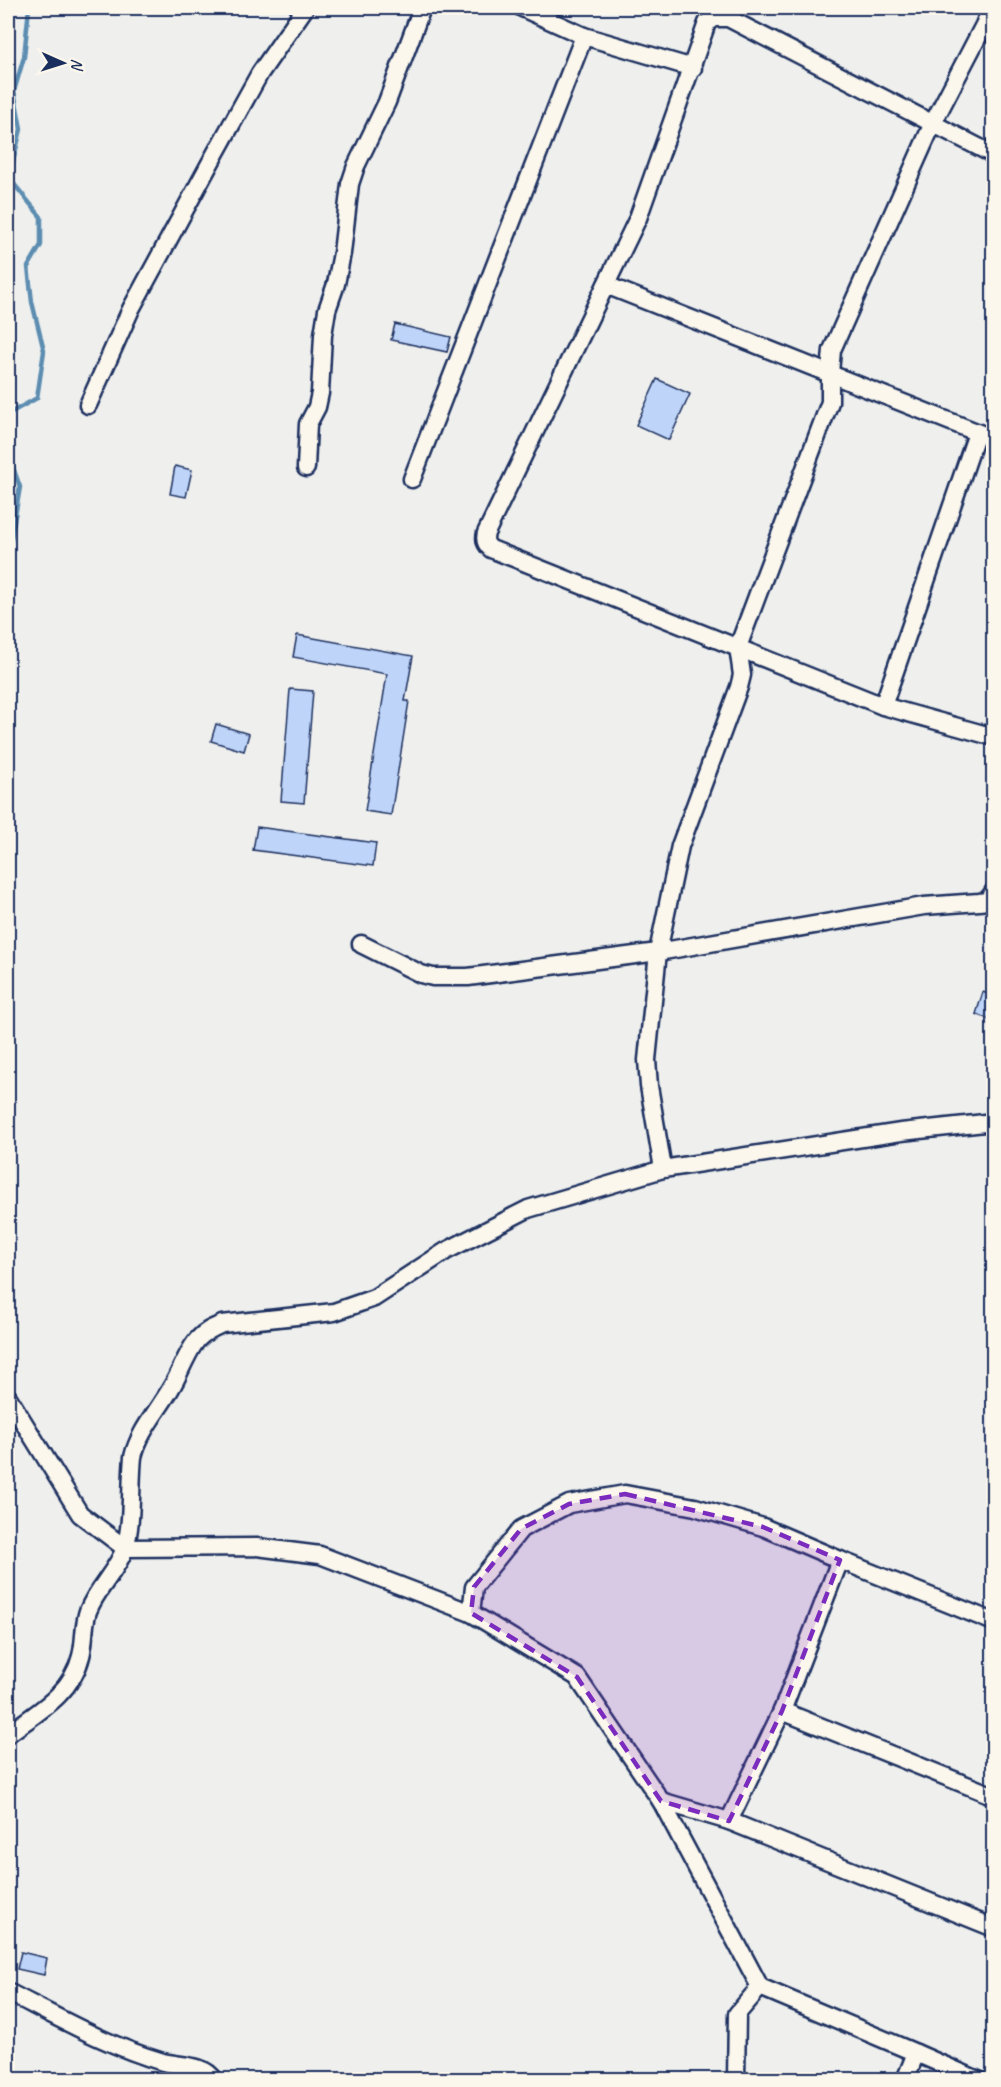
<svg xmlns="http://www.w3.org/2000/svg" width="1001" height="2087" font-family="Caveat,sans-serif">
<rect width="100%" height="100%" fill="#eff0ee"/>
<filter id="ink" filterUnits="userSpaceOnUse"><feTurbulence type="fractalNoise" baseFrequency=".0167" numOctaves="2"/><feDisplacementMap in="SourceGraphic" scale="12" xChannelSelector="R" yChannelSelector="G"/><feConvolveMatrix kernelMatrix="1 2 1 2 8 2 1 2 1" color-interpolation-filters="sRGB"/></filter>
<g filter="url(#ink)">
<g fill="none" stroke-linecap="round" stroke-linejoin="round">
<!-- stream -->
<g stroke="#5c8db1" stroke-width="4.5">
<polyline points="8,414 37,398 44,351 32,302 28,267 41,245 41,217 9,178 21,129 14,91 24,57 29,8"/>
<polyline points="8,453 20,487 11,539 8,546"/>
</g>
</g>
<!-- building -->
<g fill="#bed4f8" stroke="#1b2f5e" stroke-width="1.5">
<polygon points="395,324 451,337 447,352 391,340"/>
<polygon points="657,379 690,394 669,440 636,425"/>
<polygon points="175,466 192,470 186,497 170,494"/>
<polygon points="297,635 413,656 405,701 409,701 391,815 365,811 387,674 293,657"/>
<polygon points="290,689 313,691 304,803 281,801"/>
<polygon points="216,724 249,734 244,751 211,741"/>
<polygon points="257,827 376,843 373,866 253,850"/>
<polygon points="983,992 993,996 993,1021 976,1014"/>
<polygon points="21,1952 47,1958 44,1975 17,1969"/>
</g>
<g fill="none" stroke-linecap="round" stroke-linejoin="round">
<defs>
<g id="street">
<polyline points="522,8 584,36 693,68"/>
<path d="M994,155L728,18H713L707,23L638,218L486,533C484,540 485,544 491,549L883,706L994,737"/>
<polyline points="606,285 994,439"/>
<polyline points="88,405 131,309 214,156 260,73 305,8"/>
<polyline points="306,468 308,424 317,407 320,393 323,335 327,310 336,284 342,253 350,184 356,166 387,102 422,8"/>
<polyline points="412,479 584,36"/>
<polyline points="883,706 977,433"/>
<polyline points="361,944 421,974 433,977 468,977 658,952 924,906 979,902 987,901 994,891"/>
<polyline points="663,1169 649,1086 647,1060 658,952 680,846 739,687 742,675 738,647 830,402 830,373 832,350 933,123 984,25 991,8"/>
<polyline points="8,1397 80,1514 125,1548 257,1547 320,1555 471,1613"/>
<polyline points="994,1622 840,1560 782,1711 994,1796"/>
<polyline points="782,1711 729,1821 994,1928"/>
<path d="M8,1734C36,1713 72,1694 81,1656C85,1642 83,1625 88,1611C97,1588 117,1571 125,1548C133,1522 130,1485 133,1457C139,1431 158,1411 171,1388C180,1374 187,1351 198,1339C205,1331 213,1328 222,1324L334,1312L374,1298L446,1251L528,1209L663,1169L901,1132L994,1122"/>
<polyline points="661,1801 760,1987 916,2053"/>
<polyline points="729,1821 661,1801 577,1677 471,1613 474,1587 521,1529 569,1504 625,1494 695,1507 763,1527 840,1560"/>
<path d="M8,1992C59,2018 108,2046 163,2062C178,2066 206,2064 214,2080"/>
<polyline points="736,2080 737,2014 760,1987"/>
<polyline points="905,2080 916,2053 978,2080"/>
</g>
</defs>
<!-- street casing -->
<use href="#street" stroke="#1b2f5e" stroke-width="21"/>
<!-- street -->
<use href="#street" stroke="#fbf7ec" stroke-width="16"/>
</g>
</g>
<!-- marked area -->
<path fill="#7b2cbf" fill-opacity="0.2" stroke="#7b2cbf" stroke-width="4.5" stroke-dasharray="12 8" stroke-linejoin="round" d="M625,1494L763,1527L840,1560L782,1711L729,1821L661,1801L577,1677L471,1613L474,1587L521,1529L569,1504Z"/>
<!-- margin -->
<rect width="1001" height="2087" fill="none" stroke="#fbf7ec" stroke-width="30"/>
<rect x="15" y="15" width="971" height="2057" fill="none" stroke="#1b2f5e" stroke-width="2" filter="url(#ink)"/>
<!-- north arrow -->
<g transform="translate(63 63) rotate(93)" stroke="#fbf7ec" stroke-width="4.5" paint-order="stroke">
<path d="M0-4.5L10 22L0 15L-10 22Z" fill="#1b2f5e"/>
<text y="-9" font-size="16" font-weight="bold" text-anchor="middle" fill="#1b2f5e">N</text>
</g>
</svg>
